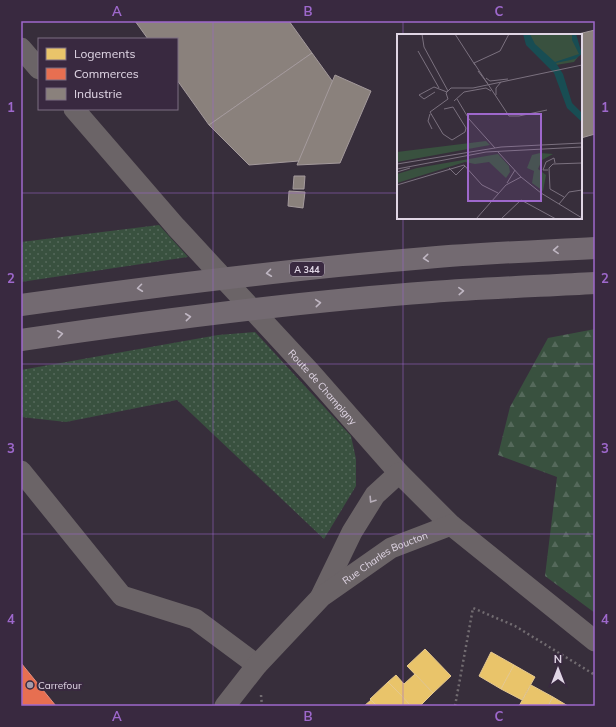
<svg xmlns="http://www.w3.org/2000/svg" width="616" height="727" font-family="Mulish,sans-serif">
<defs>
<pattern id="grass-dots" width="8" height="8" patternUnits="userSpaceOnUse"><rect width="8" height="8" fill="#39513f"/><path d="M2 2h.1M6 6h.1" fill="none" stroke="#55695b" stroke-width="1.8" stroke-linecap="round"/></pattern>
<pattern id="forest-firs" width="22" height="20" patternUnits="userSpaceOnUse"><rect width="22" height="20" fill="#39513f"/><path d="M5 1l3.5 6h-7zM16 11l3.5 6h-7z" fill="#55695b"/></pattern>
</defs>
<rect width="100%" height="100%" fill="#372e3b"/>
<!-- grass -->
<g fill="url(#grass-dots)">
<polygon points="159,225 188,257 21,282 21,242"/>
<polygon points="255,332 351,436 356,459 356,486 324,539 177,400 66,422 21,417 21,370 218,335"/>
</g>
<!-- forest -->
<polygon fill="url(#forest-firs)" points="595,329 595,613 545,576 557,477 498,455 510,407 548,338"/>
<!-- homes -->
<g fill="#e9c46a" stroke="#e6c98f">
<polygon points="425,649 451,676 433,693 407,666"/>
<polygon points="491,652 514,665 501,689 479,676"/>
<polygon points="514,665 535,677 522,700 501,689"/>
<polygon points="415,674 433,693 420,706 411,706 388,682 396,675 404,684"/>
<polygon points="388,682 398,692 411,706 377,706 370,699"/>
<polygon points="531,685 553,697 548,706 519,706"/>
<polygon points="553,697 568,706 548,706"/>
<polygon points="371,700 377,706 364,706"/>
</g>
<!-- shops -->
<polygon fill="#e76f51" stroke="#e58e7d" points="21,663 56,706 21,706"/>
<!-- industry -->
<g fill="#8a817c" stroke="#a49a9c">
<polygon points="135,21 289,21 312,53 209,125 177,80 177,39 148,39"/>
<polygon points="595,30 595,134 581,138 581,35 574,35"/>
<polygon points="312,53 333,82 299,161 249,165 209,125"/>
<polygon points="335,75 371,91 340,163 297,165"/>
<polygon points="294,176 305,176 304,189 293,189"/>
<polygon points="289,191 305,192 303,208 288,206"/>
</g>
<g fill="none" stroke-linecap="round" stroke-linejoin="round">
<!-- path -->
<g stroke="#726c71" stroke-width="2.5" stroke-dasharray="2 3" stroke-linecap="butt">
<polyline points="261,695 262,706"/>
<polyline points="455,706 473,608 515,626 595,675"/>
</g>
<!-- minor -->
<g stroke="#6b6467" stroke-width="21">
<polyline points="21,48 39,69"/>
<path id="s1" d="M74,109L176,227L311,373L399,473L451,525L595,641"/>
<polyline points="21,471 122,596 195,619 257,665"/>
<polyline points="321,596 352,532 375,495 399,473"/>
<path id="s2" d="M225,706L257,665L321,597L391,548L451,525"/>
</g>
<!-- highway -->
<g stroke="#736a71" stroke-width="22">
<path d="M21,305C156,286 291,269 426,258C482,253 539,251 595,248"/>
<path d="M21,340C157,320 294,302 432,292C486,288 541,286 595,283"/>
</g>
</g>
<!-- one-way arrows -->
<defs><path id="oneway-chevron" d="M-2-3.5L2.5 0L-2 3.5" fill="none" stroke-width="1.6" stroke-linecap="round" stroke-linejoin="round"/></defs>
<g stroke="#bfb6c2">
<use href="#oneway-chevron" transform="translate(556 250) rotate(177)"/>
<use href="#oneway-chevron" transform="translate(426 258) rotate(175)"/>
<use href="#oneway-chevron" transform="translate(269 273) rotate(173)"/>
<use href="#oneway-chevron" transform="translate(140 288) rotate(173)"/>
<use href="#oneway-chevron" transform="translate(461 291) rotate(-3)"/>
<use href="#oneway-chevron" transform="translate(318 303) rotate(-5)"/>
<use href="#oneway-chevron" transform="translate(188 317) rotate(-6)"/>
<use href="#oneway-chevron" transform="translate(60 334) rotate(-8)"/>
</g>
<use stroke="#b7aeb9" href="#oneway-chevron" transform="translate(372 500) rotate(123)"/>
<!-- grid -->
<path fill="none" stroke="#9e68cc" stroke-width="1" stroke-opacity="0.55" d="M213,21V706M403,21V35M21,193H398M581,193H595M403,218V706M21,364H595M21,534H595"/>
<!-- markers -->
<circle fill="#a59baa" stroke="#392940" stroke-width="1.5" cx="30" cy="685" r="4"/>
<g text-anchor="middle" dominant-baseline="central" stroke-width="4" stroke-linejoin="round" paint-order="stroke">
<!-- shield labels -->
<rect fill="#392940" stroke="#aea2b4" stroke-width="1" x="290" y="262" width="34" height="14" rx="3"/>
<g font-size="9" font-weight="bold" fill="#e0d6e5">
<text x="307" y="269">A 344</text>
</g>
<!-- street labels -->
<g font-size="10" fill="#e0d6e5" stroke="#392940">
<text stroke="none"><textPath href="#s1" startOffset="373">Route de Champigny</textPath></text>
<text stroke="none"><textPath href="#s2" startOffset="221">Rue Charles Boucton</textPath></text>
</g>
<!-- poi labels -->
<g font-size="10" fill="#e0d6e5" stroke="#392940" text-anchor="start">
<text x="38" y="685">Carrefour</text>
</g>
</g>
<!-- overview -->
<g transform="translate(397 34)">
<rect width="185" height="185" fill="#372e3b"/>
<path d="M89,107L93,111L0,128V118ZM101,120L112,132L113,138L109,144L92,128L78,130L68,128L0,149V140L20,134Z" fill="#39513f"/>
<path d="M128,0H178V6L184,19L177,28L153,32ZM143,119L156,120L145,126L141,135L149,141L146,157L135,149L137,137L130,134L135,121Z" fill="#39513f"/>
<path d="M126,0H133L138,10L158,28L182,20L175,6V0H179L185,20L178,25L159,29L166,40L175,69L185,79V88L170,74L157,39L129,11Z" fill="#184d53"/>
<path fill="none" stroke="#7b717f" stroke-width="1" d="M25,0L27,13L51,57M58,0L78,31M112,0L103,17L77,29L112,82H122L150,76M21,17L42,54M81,37L91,50M89,44L93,47L111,45M38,58L27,65L22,61L37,53L50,58M99,61V54L104,48M51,65L49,59L54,54H76L185,31M60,65L72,85L98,114M57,67L67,58L89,54L94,57M47,75L56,73L69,94L68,98L55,106L46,100L33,78L51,65M33,80L31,87L35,95M101,118L124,143L144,159L185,184M0,130L104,113L185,109M52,134L59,141L68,132M0,135L89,118L185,113M151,136H146L149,128L157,124L158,129M0,138L13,134M110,149L118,136M0,151L67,131L85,151L101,159M167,163L153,155L152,134L156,130L185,129M162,170L172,158L185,156M79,185L109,151L124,143M104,185L124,166L159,185"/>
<path fill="#9e68cc" fill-opacity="0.15" stroke="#9e68cc" stroke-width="2" d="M71,80H144V167H71Z"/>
<rect width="185" height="185" fill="none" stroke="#e0d6e5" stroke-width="2"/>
</g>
<!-- border -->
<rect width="616" height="727" fill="none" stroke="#392940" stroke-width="44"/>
<!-- legend -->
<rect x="38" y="38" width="140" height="72" fill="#392940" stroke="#7c6e82"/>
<rect x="46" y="48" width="20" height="12" fill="#e9c46a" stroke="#7c6e82"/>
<text x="74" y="58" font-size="12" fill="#e0d6e5">Logements</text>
<rect x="46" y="68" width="20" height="12" fill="#e76f51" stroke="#7c6e82"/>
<text x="74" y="78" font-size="12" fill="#e0d6e5">Commerces</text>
<rect x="46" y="88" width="20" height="12" fill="#8a817c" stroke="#7c6e82"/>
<text x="74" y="98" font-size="12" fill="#e0d6e5">Industrie</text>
<!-- north arrow -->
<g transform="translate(558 669)" stroke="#392940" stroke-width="3" paint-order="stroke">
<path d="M0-3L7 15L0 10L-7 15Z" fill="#e0d6e5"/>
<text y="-6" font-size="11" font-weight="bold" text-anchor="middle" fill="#e0d6e5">N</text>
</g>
<rect x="22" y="22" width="572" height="683" fill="none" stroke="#9e68cc" stroke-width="1.5"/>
<g font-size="13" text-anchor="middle" font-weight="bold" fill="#9e68cc">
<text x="117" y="16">A</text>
<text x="308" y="16">B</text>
<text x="499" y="16">C</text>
<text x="11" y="112">1</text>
<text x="605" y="112">1</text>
<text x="11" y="283">2</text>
<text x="605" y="283">2</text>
<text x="11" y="453">3</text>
<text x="605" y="453">3</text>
<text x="11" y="624">4</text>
<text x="605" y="624">4</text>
<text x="117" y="721">A</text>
<text x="308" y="721">B</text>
<text x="499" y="721">C</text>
</g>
</svg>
